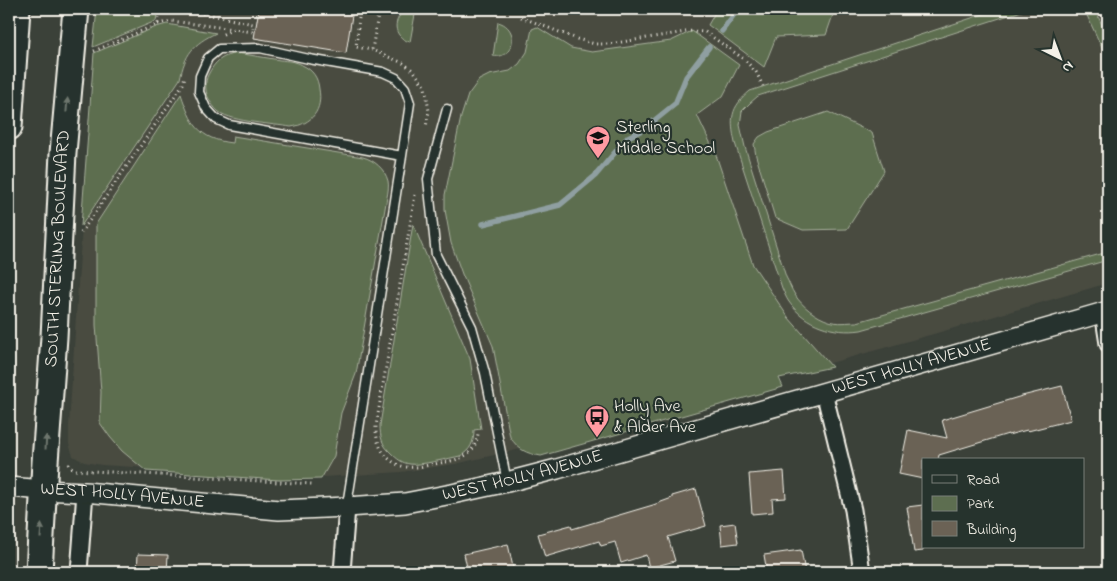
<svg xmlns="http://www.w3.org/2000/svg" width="1117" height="581" font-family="'Indie Flower',sans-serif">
<rect width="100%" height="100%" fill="#3b4139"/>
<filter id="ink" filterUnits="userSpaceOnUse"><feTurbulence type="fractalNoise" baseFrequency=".02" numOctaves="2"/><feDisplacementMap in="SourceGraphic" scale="10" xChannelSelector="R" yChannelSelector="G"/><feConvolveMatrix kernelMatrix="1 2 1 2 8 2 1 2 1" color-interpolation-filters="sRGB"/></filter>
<g filter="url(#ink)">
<!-- built -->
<polygon fill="#494b41" points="100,9 1108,9 1108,283 944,331 546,443 455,464 401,472 308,478 102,465 84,462 73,456 69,444 69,426 80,254 94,65"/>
<!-- green -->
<g fill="#5d6e50" stroke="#a8b09c">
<polygon points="97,9 158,9 156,21 93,47"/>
<path d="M407,9H416L410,42C392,37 392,18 407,9Z"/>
<polygon points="717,9 835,9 826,35 776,37 764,67 708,25"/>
<path d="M999,9H1028L758,96L750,103L742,111L740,125L745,147L786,277C789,282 791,289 795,295C802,306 816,317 829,321C838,324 848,322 857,322L1108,252V260L861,330C834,334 805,325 789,302C786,298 784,292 782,288L735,143C730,119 730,108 750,91Z"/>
<polygon points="1084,9 1095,9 1108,39 1108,61"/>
<path d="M498,22C521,28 514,60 493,56Z"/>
<path d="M167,24L216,33C193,44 185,54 180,79L81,226L94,53L156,27Z"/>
<path d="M537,27L571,48L592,52L671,41L692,31L739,65L723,96L697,115L716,155L753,265L788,317L832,367L779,378L783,387L541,456C525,453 519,450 510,437L493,346L462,274L451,243L445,210V195L461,117L468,95L479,80L489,75L510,71L519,64L527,52L532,29Z"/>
<path d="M237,53C251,55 266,58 280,60C287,61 296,61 302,65C313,70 318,78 319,89C323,110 312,124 291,127C273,124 233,122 219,112C214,108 211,103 208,97C205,91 205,81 208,75C215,61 222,56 237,53Z"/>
<path d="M181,94C191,123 198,139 232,143L233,136L363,157C374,160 385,169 388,181C389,186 388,192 387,197L356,374L341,413L334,456L321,479L279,480L146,471L122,451L110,437L100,423L101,392L96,325V224Z"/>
<polygon points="828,112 872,133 884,171 847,229 803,230 775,218 756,156 754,144 759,137 768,132"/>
<path d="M413,224L470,359L481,429L474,430C474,442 471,450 460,456C450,458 419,466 410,464C402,463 397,459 391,453C382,445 380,437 380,425Z"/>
</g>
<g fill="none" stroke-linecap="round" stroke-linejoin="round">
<!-- stream -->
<g stroke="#8f9fa1" stroke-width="5.5">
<polyline points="722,31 738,9"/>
<polyline points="483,224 560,205 595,176 628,137 644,129 675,104 686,77 709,47"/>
</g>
</g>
<!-- building -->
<g fill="#6b6255" stroke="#f4f1e8">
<polygon points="259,9 353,9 346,53 254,38"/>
<polygon points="1062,386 1071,420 1028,431 1027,430 1008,435 1008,434 939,455 938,460 923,460 923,479 899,474 908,430 947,438 942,420 1022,396"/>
<polygon points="784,471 786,498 772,499 773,512 752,514 749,474"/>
<polygon points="696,489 706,526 668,537 675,561 649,568 646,555 621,563 615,542 601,546 599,541 545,557 538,534 571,525 572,529 653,505 672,498 672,496"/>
<polygon points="923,505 923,551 914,552 907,507"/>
<polygon points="735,523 738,543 722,545 720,525"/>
<polygon points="508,544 514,572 468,572 464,554"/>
<polygon points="801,550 805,572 767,572 764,555"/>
<polygon points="138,554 168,555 167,572 137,572"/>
</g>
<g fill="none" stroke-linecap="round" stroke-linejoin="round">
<defs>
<g id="service">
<polyline points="447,109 428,179 436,255 472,327 485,373 507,482"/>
<polyline points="347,505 402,156 410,103 405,88 396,78 383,72 309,59 260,48 219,49 208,58 200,76 199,92 206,108 216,119 229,125 402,156"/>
</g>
<g id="minor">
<polyline points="1103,312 1108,344"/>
<polyline points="824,392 853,510 862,572"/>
<polyline points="79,572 85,492"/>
<polyline points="342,572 347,507"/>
</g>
<g id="tertiary">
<path id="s1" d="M9,487L43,490L85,492L279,510L347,507L405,503L452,494L507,482L557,469L1108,311"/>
</g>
<g id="primary">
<polyline points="9,127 17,9"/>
<path id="s2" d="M39,572L45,462L54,337L63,153L76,9"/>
</g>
</defs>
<!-- service casing -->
<use href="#service" stroke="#f4f1e8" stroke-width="11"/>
<!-- minor casing -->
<use href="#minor" stroke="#f4f1e8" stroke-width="19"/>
<!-- tertiary casing -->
<use href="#tertiary" stroke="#f4f1e8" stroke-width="22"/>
<!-- primary casing -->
<use href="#primary" stroke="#f4f1e8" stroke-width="29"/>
<!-- path -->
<g stroke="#f4f1e8" stroke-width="3" stroke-dasharray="1 4" stroke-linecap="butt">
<polyline points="183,9 253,24 253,32 234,29 221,35"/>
<polyline points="379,9 372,50 403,63 414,71 425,87 429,111 426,127"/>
<polyline points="521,17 577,39 595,44 609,44 692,31 705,32 744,59 756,72 763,86"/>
<polyline points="359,18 356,47 372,50"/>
<polyline points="158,24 171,21 234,29"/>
<polyline points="94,51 158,24 160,9"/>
<path d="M415,195L376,426C375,449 391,470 416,467C422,467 429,465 435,464C456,460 474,459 478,434"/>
<polyline points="81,233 183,84 185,76"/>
<polyline points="68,464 69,466 76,470 312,484"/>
</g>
<!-- service -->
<use href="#service" stroke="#26332d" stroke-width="8"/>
<!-- minor -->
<use href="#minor" stroke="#26332d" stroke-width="15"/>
<!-- tertiary -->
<use href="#tertiary" stroke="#26332d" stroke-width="19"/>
<!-- primary -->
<use href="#primary" stroke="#26332d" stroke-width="25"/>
</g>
<!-- one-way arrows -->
<defs><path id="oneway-solid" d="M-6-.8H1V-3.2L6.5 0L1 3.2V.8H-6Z" transform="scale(1.25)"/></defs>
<g fill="#6e766e">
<use href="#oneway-solid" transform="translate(67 105) rotate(-85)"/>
<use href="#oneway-solid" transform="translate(46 442) rotate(-86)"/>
<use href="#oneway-solid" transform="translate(41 531) rotate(-86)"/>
</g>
</g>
<!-- icons -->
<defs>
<symbol id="school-pin" viewBox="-11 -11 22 30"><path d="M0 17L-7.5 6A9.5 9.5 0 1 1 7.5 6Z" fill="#ff9aa2" stroke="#26332d"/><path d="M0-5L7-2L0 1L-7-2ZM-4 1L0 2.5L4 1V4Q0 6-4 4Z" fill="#111"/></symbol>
<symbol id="bus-pin" viewBox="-11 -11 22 30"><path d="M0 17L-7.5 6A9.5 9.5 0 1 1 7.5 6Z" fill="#ff9aa2" stroke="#26332d"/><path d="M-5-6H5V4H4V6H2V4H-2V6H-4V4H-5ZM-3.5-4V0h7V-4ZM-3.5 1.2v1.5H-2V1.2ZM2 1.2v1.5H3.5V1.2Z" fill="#111"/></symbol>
</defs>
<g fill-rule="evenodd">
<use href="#school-pin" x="584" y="124" width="28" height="38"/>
<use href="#bus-pin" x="583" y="403" width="28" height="38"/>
</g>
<g text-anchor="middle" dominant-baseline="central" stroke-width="4.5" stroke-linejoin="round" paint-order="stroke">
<!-- poi labels -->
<g font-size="18" fill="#f4f1e8" stroke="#26332d" text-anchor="start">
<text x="616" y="128">Sterling<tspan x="616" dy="21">Middle School</tspan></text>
<text x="614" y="407">Holly Ave<tspan x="614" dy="21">&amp; Alder Ave</tspan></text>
</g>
<!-- street labels -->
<g font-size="18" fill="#f4f1e8" stroke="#26332d">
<text stroke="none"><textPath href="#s2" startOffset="324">SOUTH STERLING BOULEVARD</textPath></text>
<text stroke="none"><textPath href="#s1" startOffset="922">WEST HOLLY AVENUE</textPath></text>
<text stroke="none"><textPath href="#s1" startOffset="518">WEST HOLLY AVENUE</textPath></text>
<text stroke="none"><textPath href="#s1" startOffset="114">WEST HOLLY AVENUE</textPath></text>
</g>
</g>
<!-- margin -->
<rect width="1117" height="581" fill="none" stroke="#26332d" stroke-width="30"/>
<rect x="15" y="15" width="1087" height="551" fill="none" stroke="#f4f1e8" stroke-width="2" filter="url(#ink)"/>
<!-- legend -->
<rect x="922" y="458" width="162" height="90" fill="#26332d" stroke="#787f78"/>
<rect x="932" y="475" width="25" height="8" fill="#26332d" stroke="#787f78"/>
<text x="967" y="484" font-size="15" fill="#f4f1e8">Road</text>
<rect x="932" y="496" width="25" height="15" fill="#5d6e50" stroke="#787f78"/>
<text x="967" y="508" font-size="15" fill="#f4f1e8">Park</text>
<rect x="932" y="521" width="25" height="15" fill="#6b6255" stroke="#787f78"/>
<text x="967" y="534" font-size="15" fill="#f4f1e8">Building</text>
<!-- north arrow -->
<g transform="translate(1060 58) rotate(138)" stroke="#26332d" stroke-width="4" paint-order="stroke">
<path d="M0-4L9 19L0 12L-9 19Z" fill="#f4f1e8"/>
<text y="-8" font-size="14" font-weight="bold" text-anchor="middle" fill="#f4f1e8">N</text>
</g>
</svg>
